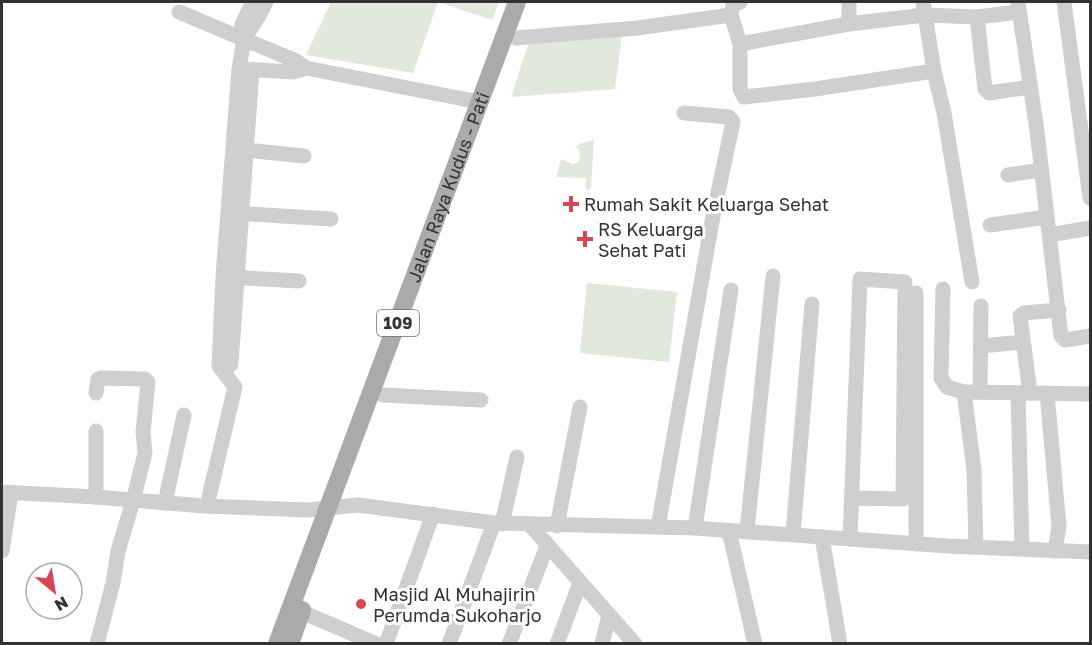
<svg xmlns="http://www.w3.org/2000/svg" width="1092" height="645" font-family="'Golos Text',sans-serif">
<rect width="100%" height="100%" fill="#fff"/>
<!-- green -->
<g fill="#e3e8dd">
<polygon points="331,2 499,2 492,20 438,2 413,73 306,55"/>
<polygon points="622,35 615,89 511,97 529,42"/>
<polygon points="594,140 591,189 586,190 586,178 556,177 561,159 573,164 579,162 580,152 576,146 581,143"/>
<polygon points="587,283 677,292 669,362 580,353"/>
</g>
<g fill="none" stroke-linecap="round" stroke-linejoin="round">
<!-- minor -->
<g stroke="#cfcfcf" stroke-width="15">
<polyline points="1018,2 1037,131 1061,336 1065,340 1090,336"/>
<polyline points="1064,2 1090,198"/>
<polyline points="179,12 296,61 306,68 479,102"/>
<polyline points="731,15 733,4 740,2"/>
<polyline points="977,17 985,89 989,93 1030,87"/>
<polyline points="849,24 849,2"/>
<polyline points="516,38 637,28 731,15 740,44 849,24 924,15 977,17 1019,12"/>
<polyline points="244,39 260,14 266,2"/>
<polyline points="740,44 740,89 744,97 815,89 934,71 923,2"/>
<polyline points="239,69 244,39 242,24 253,2"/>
<polyline points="934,71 944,113 972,282"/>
<polyline points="236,149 304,156"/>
<polyline points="1008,175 1041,170"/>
<polyline points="232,213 331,219"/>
<polyline points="990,225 1047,217"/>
<polyline points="1050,235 1090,228"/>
<polyline points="227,277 299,281"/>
<polyline points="943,289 941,378 947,387 964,392"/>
<polyline points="916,293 916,544"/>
<polyline points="981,346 1023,342"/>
<polyline points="224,372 231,364 252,70"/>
<polyline points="980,391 981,306"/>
<polyline points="96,393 98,379 101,378 145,379 148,382 143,432 145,453 133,501 118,551 113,583 97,644"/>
<polyline points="1018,393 1022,549"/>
<polyline points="1030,393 1020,316 1024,313 1059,310"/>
<polyline points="1047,393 1059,526 1055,551"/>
<polyline points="383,395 481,400"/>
<polyline points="2,492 96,497 204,506 308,510 358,505 494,523 695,528 948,546 1090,552"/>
<polyline points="96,497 96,431"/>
<polyline points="209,497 235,387 219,366 223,276 239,69 293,72 306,68"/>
<polyline points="165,503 184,415"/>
<polyline points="502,524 517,457"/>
<polyline points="530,525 635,644"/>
<polyline points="557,526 580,407"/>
<polyline points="658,527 713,216 733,122 729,117 684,113"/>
<polyline points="695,528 731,290"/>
<polyline points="729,531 755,644"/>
<polyline points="747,531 773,276"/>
<polyline points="793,534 812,304"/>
<polyline points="822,537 840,644"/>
<polyline points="850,539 860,279 905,282 903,499 852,498"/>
<polyline points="976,547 974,470 964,392 1090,394"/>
<polyline points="2,551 11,493"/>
<polyline points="302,612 376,644"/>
<polyline points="386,644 433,514"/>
<polyline points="449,644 494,523"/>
<polyline points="509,644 547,546"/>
<polyline points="557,644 580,583"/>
<polyline points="602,644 609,615"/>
</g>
<!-- major -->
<g stroke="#aaa" stroke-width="18">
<path id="s1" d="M277,644L517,2"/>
<polyline points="290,644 302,610"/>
</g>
</g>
<!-- markers -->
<g fill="#d74756" stroke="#fff" stroke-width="2">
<path d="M568 195h6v6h6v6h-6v6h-6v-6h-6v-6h6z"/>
<path d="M582 230h6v6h6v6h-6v6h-6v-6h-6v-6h6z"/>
<circle cx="361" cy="604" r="6"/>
</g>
<g text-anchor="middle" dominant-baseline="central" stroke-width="6" stroke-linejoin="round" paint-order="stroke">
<!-- shield labels -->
<rect fill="#fff" stroke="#707070" stroke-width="1.5" x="377" y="310" width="42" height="26" rx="4.5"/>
<g font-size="16" font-weight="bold" fill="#323232">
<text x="398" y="323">109</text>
</g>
<!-- street labels -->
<g font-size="18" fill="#323232" stroke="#fff">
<text stroke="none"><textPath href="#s1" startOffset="488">Jalan Raya Kudus - Pati</textPath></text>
</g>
<!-- poi labels -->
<g font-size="18" fill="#323232" stroke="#fff" text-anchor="start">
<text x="584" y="204">Rumah Sakit Keluarga Sehat</text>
<text x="598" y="229">RS Keluarga<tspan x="598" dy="21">Sehat Pati</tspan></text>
<text x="373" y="594">Masjid Al Muhajirin<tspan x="373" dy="21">Perumda Sukoharjo</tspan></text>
</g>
</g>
<!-- border -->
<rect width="1092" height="645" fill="none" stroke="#323232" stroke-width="6"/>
<!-- north arrow -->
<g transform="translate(54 591) rotate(150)"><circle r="28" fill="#ffffff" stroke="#adadad" stroke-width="1.5"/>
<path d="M0-4.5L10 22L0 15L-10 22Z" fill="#d74756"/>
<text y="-9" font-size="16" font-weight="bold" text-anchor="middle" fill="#323232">N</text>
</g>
</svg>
